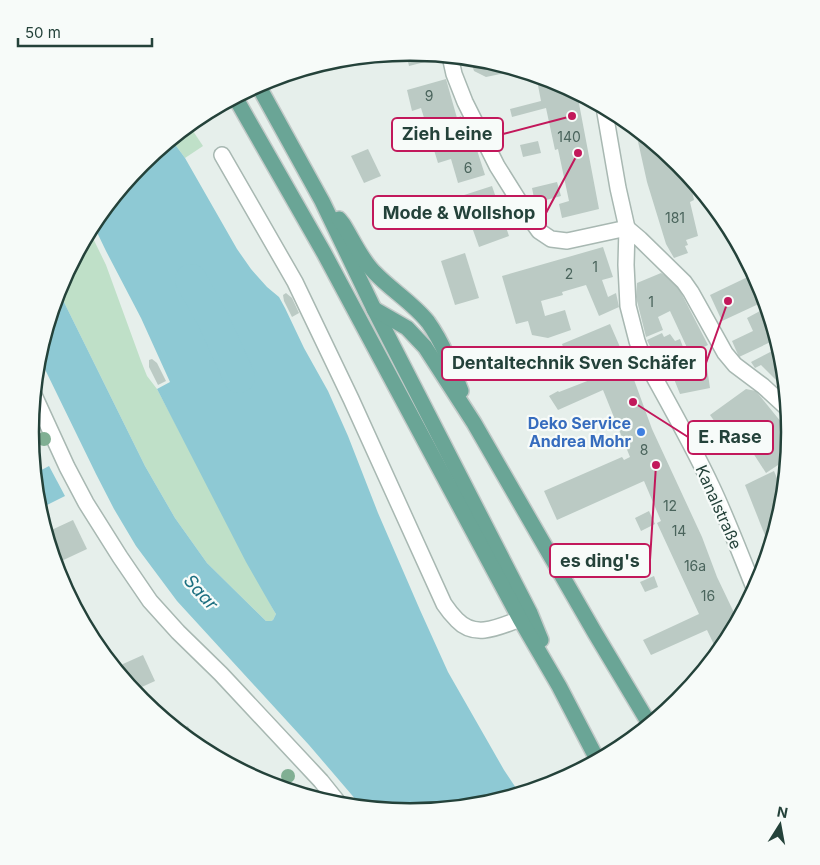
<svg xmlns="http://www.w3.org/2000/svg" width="820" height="865" font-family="Inter,sans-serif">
<rect width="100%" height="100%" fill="#e6efeb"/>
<!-- green -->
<g fill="#bfe0c8">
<polygon points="189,125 203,146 185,158 171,139"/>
<polygon points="89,230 106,265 141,361 147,376 157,389 274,611 276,614 273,620 271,621 266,621 207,563 175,518 145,466 58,290"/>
</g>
<!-- water -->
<g fill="#8ec9d4">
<polygon points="171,139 185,158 237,249 251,269 267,287 279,297 285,308 304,348 328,391 348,436 378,513 420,610 448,672 504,770 520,794 484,805 410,812 363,808 309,745 177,601 136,546 114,509 96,474 38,355 58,290 145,466 175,518 207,563 266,621 271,621 273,620 276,614 274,611 246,562 157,389 170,382 141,318 106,251 93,224 142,164"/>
<polygon points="49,466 65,496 45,506 35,487 34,474"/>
</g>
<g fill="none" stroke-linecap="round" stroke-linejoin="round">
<!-- river -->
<polyline stroke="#8ec9d4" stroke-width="32" points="191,280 213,319 239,377"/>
</g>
<!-- building -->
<g fill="#bbcac4">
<polygon points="406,53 440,55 441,58 409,66"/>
<polygon points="470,58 484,60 519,70 486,77 474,71"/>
<polygon points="536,75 556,82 577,93 599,209 562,218 559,204 569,201 558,149 555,150 546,108 512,117 510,109 541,101"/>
<polygon points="446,79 457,118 461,116 473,152 477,150 485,175 458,183 451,159 438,163 421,108 412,111 407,90"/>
<polygon points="635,128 679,164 689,176 694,200 690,202 698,236 686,240 688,245 685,246 688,253 674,258 666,244 647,182"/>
<polygon points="538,141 541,153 523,157 520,145"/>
<polygon points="368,149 381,176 364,183 351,156"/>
<polygon points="557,182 561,196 535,203 532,188"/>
<polygon points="492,186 509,236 479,247 468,216 465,217 458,197"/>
<polygon points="737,246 739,246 749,265 746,267"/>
<polygon points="603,247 613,277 602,280 608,297 616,293 619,307 599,316 586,285 562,292 563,295 541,301 545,316 565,310 571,330 548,338 532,335 528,321 516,324 502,276"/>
<polygon points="465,253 479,298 455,305 441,261"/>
<polygon points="661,273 675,281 708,345 690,354 670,311 658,317 663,330 646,337 636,297 637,283"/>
<polygon points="754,274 761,287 765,301 722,321 710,295"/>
<polygon points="286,293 292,298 299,313 292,317 284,301 283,295"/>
<polygon points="760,311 767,324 772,322 777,339 739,357 732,341 753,331 747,318"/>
<polygon points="610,324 633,377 652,429 702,537 717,577 738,621 726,644 718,653 707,630 651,655 643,640 699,614 657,523 661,521 644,481 557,520 544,491 622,457 624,460 630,457 603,390 558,410 549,396 558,391 559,392 595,378 589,366 561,379 558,371 587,358 583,348 566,355 562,344"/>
<polygon points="662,333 664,337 670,334 675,341 680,339 686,355 660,367 647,340"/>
<polygon points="778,348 783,359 786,390 761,365 755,368 751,362"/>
<polygon points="704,358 706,369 707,368 710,388 680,394 672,374 690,371 688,362"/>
<polygon points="152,359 157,363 166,381 158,385 149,367 149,360"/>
<polygon points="746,389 756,391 790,433 787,459 766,473 753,453 765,445 767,447 774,442 759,421 747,428 744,423 738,426 751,445 737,453 710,415"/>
<polygon points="774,471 784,495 783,507 770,548 745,485"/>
<polygon points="649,511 655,524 641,531 635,518"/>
<polygon points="73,520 87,549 55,564 45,533"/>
<polygon points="654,576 658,587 645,592 640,582"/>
<polygon points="143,655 155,681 133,691 114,668"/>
<polygon points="188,726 198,747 178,731"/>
</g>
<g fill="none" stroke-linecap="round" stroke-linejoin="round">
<defs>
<g id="minor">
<polyline points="450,56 454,74 465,102 497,166 529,217 539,231 551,239 567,241 627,228"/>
<path d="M604,107L618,188L627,228L626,265L628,306L637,341L642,355C666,399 691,442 712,487C728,521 741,556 755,590"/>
<path d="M222,155L295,282L351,399L444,604C448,610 452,615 457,620C475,639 499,627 520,619"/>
<polyline points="627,228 640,239 684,282 691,292 725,353 735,365 763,386 788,409"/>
<polyline points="34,395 67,467 86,503 120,557 150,601 178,632 221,674 321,781 341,806"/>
</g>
<g id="major">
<polyline points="258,85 322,201 374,309 530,613 541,640"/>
<polyline points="235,97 324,253 520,619 559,686 598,761"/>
<path d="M339,219L343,224C353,240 361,259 374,272C391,290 413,303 428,322C443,343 452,367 461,391"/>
<polyline points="374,309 407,328 425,347 474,423 595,633 650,725"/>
</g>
</defs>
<!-- minor casing -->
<use href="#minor" stroke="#a8b8b2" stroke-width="18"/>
<!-- major casing -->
<use href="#major" stroke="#c2cac8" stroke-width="18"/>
<!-- minor -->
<use href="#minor" stroke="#fff" stroke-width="15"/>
<!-- major -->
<use href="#major" stroke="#6aa596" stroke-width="15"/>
</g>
<!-- trees -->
<g fill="#80af93">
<circle cx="44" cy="439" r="7"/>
<circle cx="288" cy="776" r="7"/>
</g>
<!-- markers -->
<circle fill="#3f7fe0" stroke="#f7fbf9" stroke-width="2" cx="641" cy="432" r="5"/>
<g text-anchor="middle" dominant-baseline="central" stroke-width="4.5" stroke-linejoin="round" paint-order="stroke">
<!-- number labels -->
<g font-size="14" fill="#4a645c">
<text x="429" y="95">9</text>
<text x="569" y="136">140</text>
<text x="468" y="167">6</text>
<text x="675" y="217">181</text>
<text x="595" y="266">1</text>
<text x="569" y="273">2</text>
<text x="651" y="301">1</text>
<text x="644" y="449">8</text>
<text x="670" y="505">12</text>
<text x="679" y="530">14</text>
<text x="695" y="565">16a</text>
<text x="708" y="595">16</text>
</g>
<!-- shop labels -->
<g font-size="16" font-weight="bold" fill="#366cbe" stroke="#f7fbf9" text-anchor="end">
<text x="631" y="423">Deko Service<tspan x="631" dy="18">Andrea Mohr</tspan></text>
</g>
<!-- street labels -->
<g font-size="16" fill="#24423a" stroke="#f7fbf9">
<text transform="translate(719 507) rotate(66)">Kanalstraße</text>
</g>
<!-- water labels -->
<g font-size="18" font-style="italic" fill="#1c6f80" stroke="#f7fbf9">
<text transform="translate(201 592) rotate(48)">Saar</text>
</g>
</g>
<!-- crop -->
<path d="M0 0H820V865H0ZM39 432a371 371 0 1 1 742 0a371 371 0 1 1-742 0Z" fill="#f7fbf9" fill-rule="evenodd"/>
<path fill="none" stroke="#24423a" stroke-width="2.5" d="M39 432a371 371 0 1 1 742 0a371 371 0 1 1-742 0Z"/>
<!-- callouts -->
<path fill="none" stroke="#c2185b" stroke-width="2" d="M572 116L503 134M578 153L546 213M728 301L706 363M633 402L688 437M656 465L650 560"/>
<g fill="#c2185b" stroke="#f7fbf9" stroke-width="2">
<circle cx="572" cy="116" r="5"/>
<circle cx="578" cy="153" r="5"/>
<circle cx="728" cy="301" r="5"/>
<circle cx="633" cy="402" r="5"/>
<circle cx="656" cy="465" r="5"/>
</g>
<g fill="#f7fbf9" stroke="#c2185b" stroke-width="2">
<rect x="392" y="118" width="111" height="33" rx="5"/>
<rect x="373" y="196" width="173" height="33" rx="5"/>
<rect x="442" y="347" width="264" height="33" rx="5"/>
<rect x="688" y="421" width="85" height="33" rx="5"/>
<rect x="550" y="544" width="100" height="33" rx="5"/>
</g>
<g font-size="18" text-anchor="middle" font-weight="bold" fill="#24423a">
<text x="447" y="140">Zieh Leine</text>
<text x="459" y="219">Mode &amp; Wollshop</text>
<text x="574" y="369">Dentaltechnik Sven Schäfer</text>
<text x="730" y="443">E. Rase</text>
<text x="600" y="567">es ding's</text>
</g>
<!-- north arrow -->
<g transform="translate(780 825) rotate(11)" stroke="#f7fbf9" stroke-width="4" paint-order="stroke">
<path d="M0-4L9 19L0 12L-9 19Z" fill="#24423a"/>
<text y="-8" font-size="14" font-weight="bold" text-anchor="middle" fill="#24423a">N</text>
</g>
<!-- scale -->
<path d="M18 38v8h134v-8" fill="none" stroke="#24423a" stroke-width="2.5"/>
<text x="25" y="38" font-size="15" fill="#24423a" stroke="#f7fbf9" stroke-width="4" paint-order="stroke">50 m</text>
</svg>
